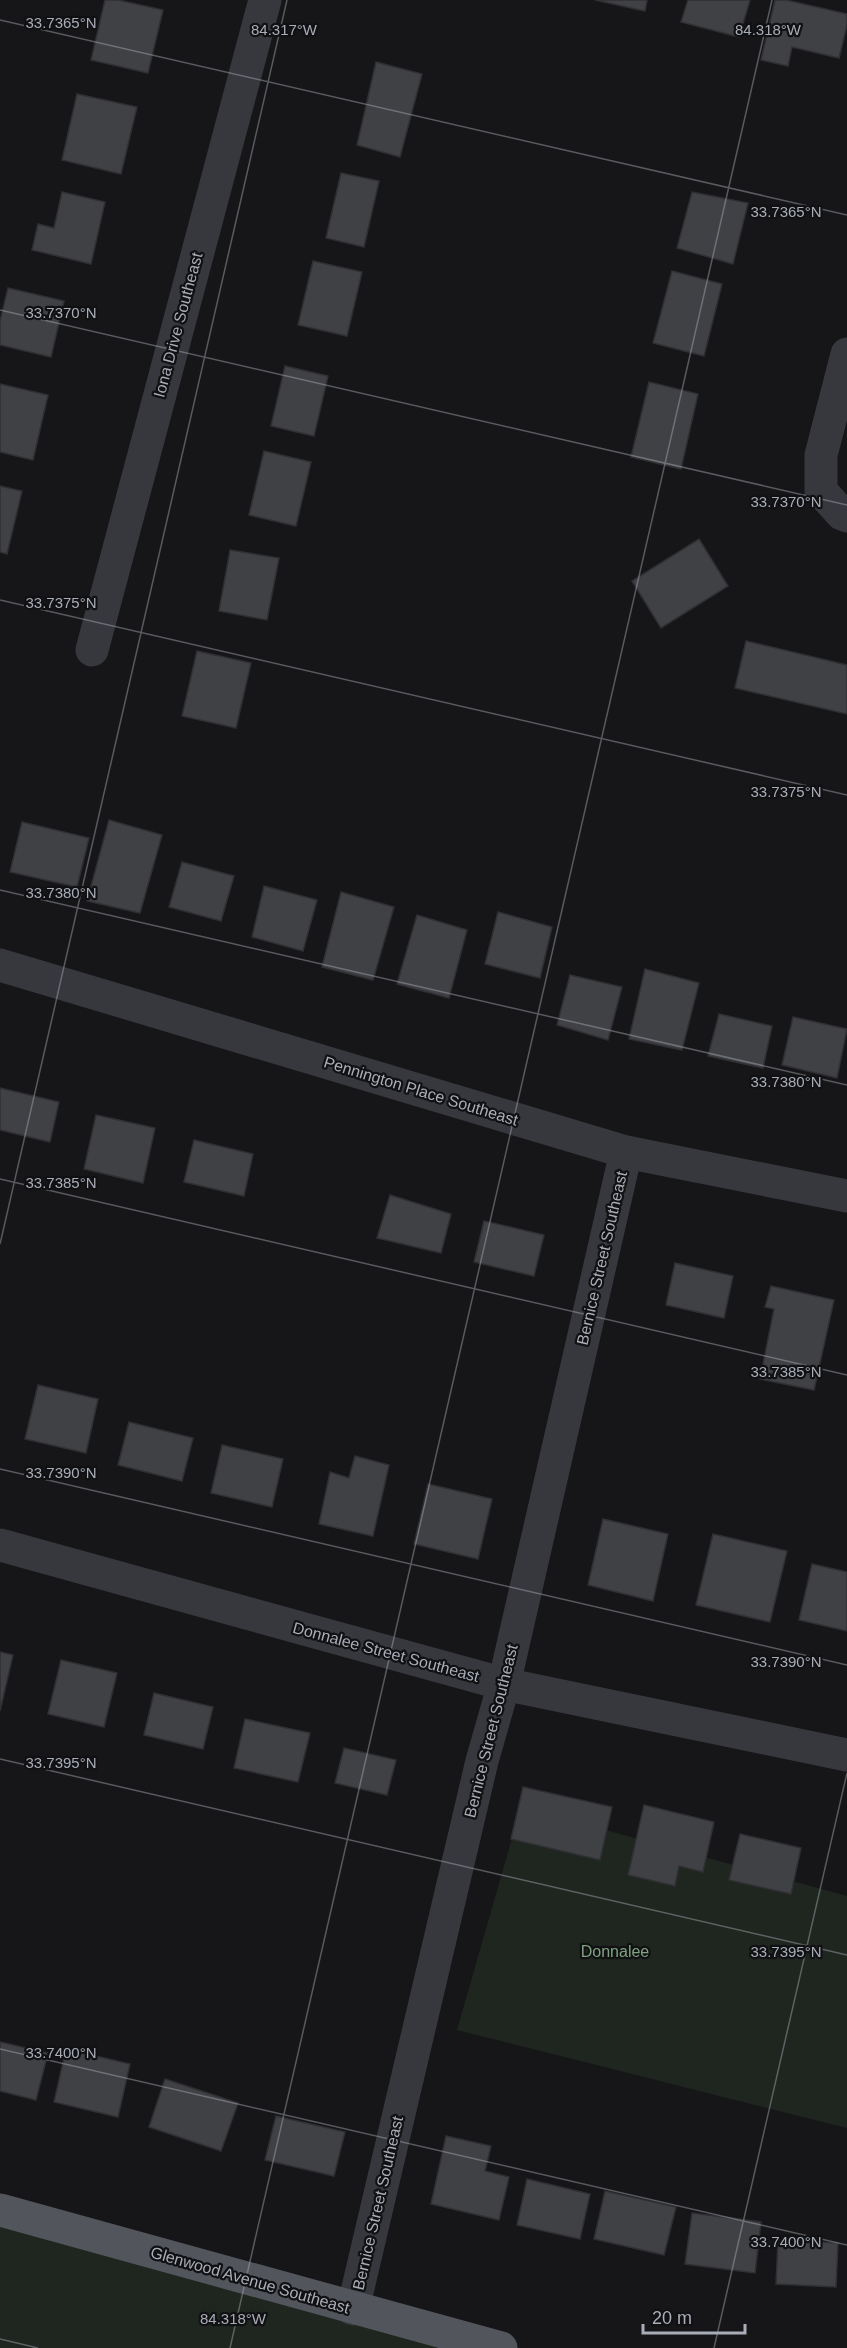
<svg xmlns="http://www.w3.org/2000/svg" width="847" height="2348" font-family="Helvetica,sans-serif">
<rect width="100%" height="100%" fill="#161618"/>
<!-- green -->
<g fill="#1e261f">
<polygon points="521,1807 847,1896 847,2128 457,2030"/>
<polygon points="0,2225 459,2348 0,2348"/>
</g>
<!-- building -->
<g fill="#404145" stroke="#303034" stroke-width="1.5">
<polygon points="105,0 118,0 163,10 148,73 91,60"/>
<polygon points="595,0 647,0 645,11"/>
<polygon points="688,0 750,0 739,37 681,22"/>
<polygon points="775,0 786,0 847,14 847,25 839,58 792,47 788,66 761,60"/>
<polygon points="376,62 422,74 400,157 357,145"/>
<polygon points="77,94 137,107 121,174 62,160"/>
<polygon points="341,173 379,181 364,247 326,238"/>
<polygon points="62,192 105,202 91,264 32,250 38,224 54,228"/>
<polygon points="692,192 748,203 733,264 677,248"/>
<polygon points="313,261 362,272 347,336 298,325"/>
<polygon points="672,271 722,284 704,356 653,343"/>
<polygon points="8,288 64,301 51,357 0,345 0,321"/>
<polygon points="285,366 328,376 314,436 271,426"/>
<polygon points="649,382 698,394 681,469 631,457"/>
<polygon points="0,384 48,395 33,460 0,452"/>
<polygon points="264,451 311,462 296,526 249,515"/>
<polygon points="0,486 22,491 7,554 0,552"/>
<polygon points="699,539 728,586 661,628 632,581"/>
<polygon points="230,550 279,558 267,620 219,611"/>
<polygon points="746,641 847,665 847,714 735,688"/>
<polygon points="197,651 251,663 236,728 182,716"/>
<polygon points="109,820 162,835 140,913 87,901"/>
<polygon points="22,822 89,838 77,887 10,872"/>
<polygon points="182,862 234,876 221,921 169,907"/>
<polygon points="264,886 317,900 303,951 252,937"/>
<polygon points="341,892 394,907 373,980 322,967"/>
<polygon points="498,912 552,927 540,978 485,964"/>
<polygon points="417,915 467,930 449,998 397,984"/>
<polygon points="645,969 699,983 682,1050 629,1039"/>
<polygon points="570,975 622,987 608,1040 557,1025"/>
<polygon points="719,1014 772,1026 763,1068 708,1056"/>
<polygon points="793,1017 847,1029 837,1078 782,1065"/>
<polygon points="0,1088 59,1102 50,1142 0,1130"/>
<polygon points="96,1115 155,1128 143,1183 84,1169"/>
<polygon points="194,1140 253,1154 244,1196 184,1182"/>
<polygon points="390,1195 451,1214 441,1253 377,1238"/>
<polygon points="484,1221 544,1235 534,1276 474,1262"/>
<polygon points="675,1263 733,1276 724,1318 666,1305"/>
<polygon points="771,1286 834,1300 814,1390 760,1379 774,1309 765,1307"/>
<polygon points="38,1385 98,1399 86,1453 25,1439"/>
<polygon points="129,1422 193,1438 182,1481 118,1465"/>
<polygon points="222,1445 283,1459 272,1507 211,1493"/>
<polygon points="355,1456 389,1465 373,1536 319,1524 330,1472 349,1478"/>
<polygon points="428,1484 492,1499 478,1559 414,1544"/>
<polygon points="603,1519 668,1534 653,1601 588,1585"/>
<polygon points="713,1534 787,1551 770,1622 696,1605"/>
<polygon points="812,1564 847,1572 847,1631 799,1620"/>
<polygon points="0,1652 13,1655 0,1711"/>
<polygon points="61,1660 117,1673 104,1727 48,1714"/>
<polygon points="154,1693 213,1707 203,1749 144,1735"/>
<polygon points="245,1719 310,1733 298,1782 234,1768"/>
<polygon points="344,1748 396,1760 387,1795 335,1783"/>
<polygon points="523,1787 612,1807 600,1860 511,1839"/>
<polygon points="644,1805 714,1822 703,1872 679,1866 675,1886 628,1875"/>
<polygon points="740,1834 801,1848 791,1894 729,1880"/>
<polygon points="0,2042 48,2053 36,2100 0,2091"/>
<polygon points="66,2049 130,2064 118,2117 54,2102"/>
<polygon points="165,2079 238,2103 221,2151 149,2127"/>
<polygon points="276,2116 345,2132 334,2176 265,2160"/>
<polygon points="446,2136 491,2146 485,2171 509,2177 499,2220 431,2204"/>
<polygon points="527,2179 590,2194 580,2239 517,2225"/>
<polygon points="605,2191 676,2207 664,2255 594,2239"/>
<polygon points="692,2213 761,2222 755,2273 685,2264"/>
<polygon points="778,2240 838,2243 836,2287 776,2284"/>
</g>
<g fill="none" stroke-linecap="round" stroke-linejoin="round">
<!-- minor -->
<g stroke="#37383d" stroke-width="33">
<polyline points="847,354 821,455 821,491 842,514 847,516"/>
<polyline points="92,650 265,0"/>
<polyline points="0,965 626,1152 847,1196"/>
<polyline points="0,1545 504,1684 847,1755"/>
<polyline points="353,2309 482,1761 504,1684 626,1152"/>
</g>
<!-- major -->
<polyline stroke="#53555c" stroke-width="33" points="0,2210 501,2348"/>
</g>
<!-- ticks -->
<path fill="none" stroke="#a8adb8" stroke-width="1.5" stroke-opacity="0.45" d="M0,20L847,215M0,310L847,505M0,600L847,795M0,890L847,1085M0,1179L847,1375M0,1244L287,0M0,1469L847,1665M0,1759L847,1955M0,2049L847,2245M0,2339L38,2348M230,2348L772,0M714,2348L847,1773"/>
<g text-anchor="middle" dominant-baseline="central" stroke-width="4.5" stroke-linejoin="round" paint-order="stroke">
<!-- street labels -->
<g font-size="16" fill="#a8adb8" stroke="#111113">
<text transform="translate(178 325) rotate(-75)">Iona Drive Southeast</text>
<text transform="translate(421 1091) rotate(17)">Pennington Place Southeast</text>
<text transform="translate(602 1258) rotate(-77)">Bernice Street Southeast</text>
<text transform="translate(386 1652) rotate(15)">Donnalee Street Southeast</text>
<text transform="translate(491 1731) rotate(-76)">Bernice Street Southeast</text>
<text transform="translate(378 2203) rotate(-77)">Bernice Street Southeast</text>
<text transform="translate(250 2280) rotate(16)">Glenwood Avenue Southeast</text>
</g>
<!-- park labels -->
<g font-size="16" fill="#7fa381" stroke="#111113">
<text x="615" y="1951">Donnalee</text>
</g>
</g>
<g font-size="15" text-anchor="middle" fill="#a8adb8" stroke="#111113" stroke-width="4.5" stroke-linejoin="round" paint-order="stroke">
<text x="61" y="28">33.7365°N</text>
<text x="284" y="35">84.317°W</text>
<text x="768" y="35">84.318°W</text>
<text x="786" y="217">33.7365°N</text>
<text x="61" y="318">33.7370°N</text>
<text x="786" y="507">33.7370°N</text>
<text x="61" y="608">33.7375°N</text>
<text x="786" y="797">33.7375°N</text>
<text x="61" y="898">33.7380°N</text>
<text x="786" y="1087">33.7380°N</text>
<text x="61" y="1188">33.7385°N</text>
<text x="786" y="1377">33.7385°N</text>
<text x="61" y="1478">33.7390°N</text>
<text x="786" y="1667">33.7390°N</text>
<text x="61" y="1768">33.7395°N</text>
<text x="786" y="1957">33.7395°N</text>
<text x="61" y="2058">33.7400°N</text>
<text x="786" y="2247">33.7400°N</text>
<text x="233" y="2324">84.318°W</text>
</g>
<!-- scale -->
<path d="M643 2324v9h102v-9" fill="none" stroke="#a8adb8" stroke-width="3"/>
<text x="652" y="2324" font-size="18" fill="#a8adb8" stroke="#111113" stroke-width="4.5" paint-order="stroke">20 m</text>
</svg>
